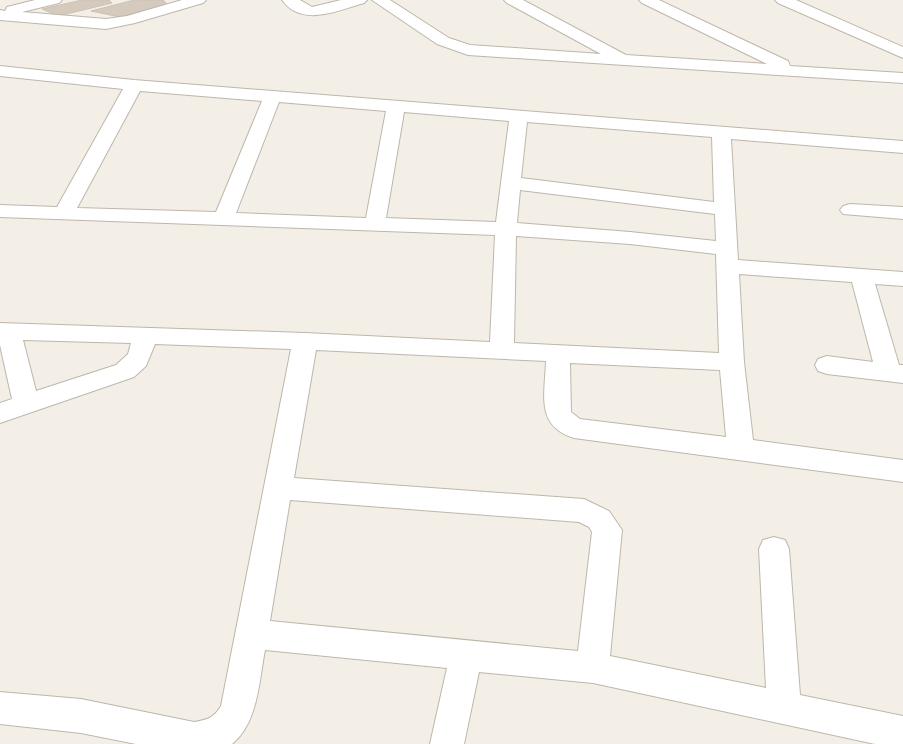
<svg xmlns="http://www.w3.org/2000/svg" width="903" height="744" font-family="'Sofia Sans Condensed',sans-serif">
<rect width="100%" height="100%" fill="#f3efe7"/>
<!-- building -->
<g fill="#d4cabd" stroke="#cec1b1">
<polygon points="82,0 109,0 112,3 58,16 42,9"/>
<polygon points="134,0 163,0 168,5 120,17 91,11"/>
</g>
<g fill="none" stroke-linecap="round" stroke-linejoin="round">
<defs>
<g id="street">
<polygon points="35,0 62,0 59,3 22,12 106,19 127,16 182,0 206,0 203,3 135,23 106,29 0,20 0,10 5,11 7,7"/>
<path d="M282,0H300L312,7L341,0H367L364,3C338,10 302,28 282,0Z"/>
<polygon points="372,0 390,0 449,38 470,45 601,54 507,3 504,0 523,0 626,55 767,64 642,3 639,0 659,0 788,61 790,66 903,73 903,83 468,55 437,44"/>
<polygon points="775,0 796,0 903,47 903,58 778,3"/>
<path d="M0,66L134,80L903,141V153L731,139L738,260L903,272V286L875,284L899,365H903V383L827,374L818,371L815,365L818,359L827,356L873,362L852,282L739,274L744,362L753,440L903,460V482L574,438C535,426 545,394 546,361L316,350L294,478L584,499L609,511L622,530L610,656L766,688L759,549L763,540L774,537L785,540L789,549L800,695L903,716V744H875L593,683L479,672L464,744H430L447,668L265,650C259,681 258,723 232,744H136L81,733L0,724V692L81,699L194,722C207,720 214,718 221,706L291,349L155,344L146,366L134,377L0,423V403L12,399L0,345V323L305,333L490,342L495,235L0,217V205L57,207L123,89L0,76ZM140,91L262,101L216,212L77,208ZM279,102L386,111L366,218L236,213ZM404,112L509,121L496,222L386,218ZM527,122L712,137L714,202L521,178ZM520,190L715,214L716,241L630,232L517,223ZM516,236L630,244L716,254L719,353L514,343ZM23,340L131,343L128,354L116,365L36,391ZM570,363L720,370L726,437L580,419L571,412ZM290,500L579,522L589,527L592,532L578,651L270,621Z"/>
<polygon points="850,204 903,207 903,219 843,214 840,210 843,206"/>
</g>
</defs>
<!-- street casing -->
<use href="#street" stroke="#beb6aa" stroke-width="2"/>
<!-- street -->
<use href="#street" fill="#fff" fill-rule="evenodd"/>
</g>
</svg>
